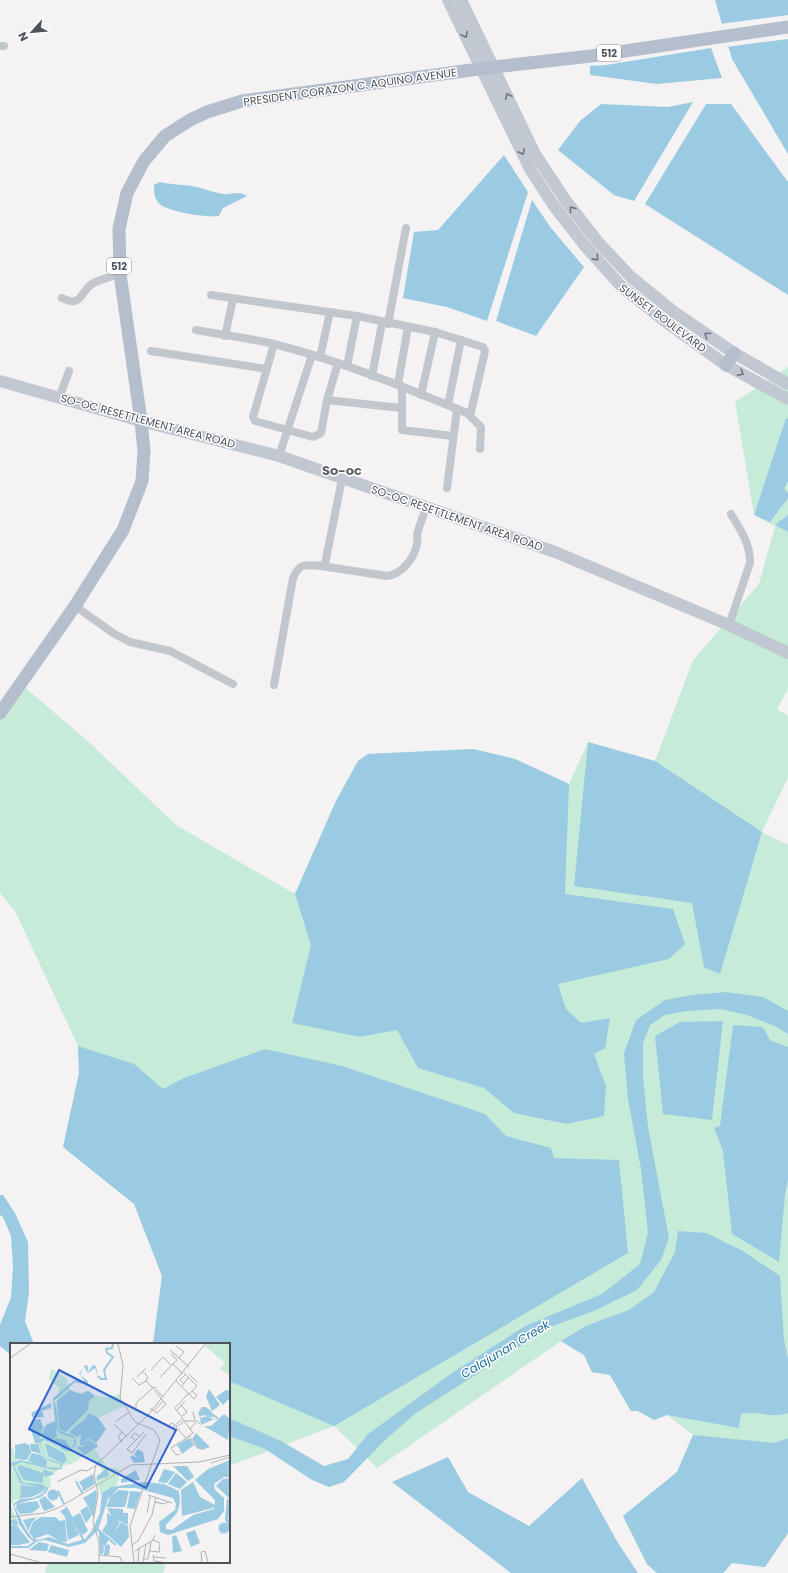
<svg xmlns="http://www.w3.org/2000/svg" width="788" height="1573" font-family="Poppins,sans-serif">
<rect width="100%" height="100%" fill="#f4f2f2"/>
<!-- green -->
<g fill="#c7ebd9">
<polygon points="788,367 788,689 777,709 788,716 788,777 762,832 788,845 788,1533 765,1567 732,1563 723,1573 657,1573 647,1564 623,1516 677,1472 693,1435 667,1415 654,1420 638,1411 631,1411 610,1375 592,1372 584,1355 561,1341 377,1468 334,1426 229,1466 229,1344 153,1344 162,1276 134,1204 63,1147 79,1073 78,1046 15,911 0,893 0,711 21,684 92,745 176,825 295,894 336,801 358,761 368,754 473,749 515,759 569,784 588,742 655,761 693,660 759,584 775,526 754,515 735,402"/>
<polygon points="48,1562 166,1562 163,1573 45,1573"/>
</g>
<!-- water -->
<g fill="#9acbe2">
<polygon points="715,0 788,0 788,154 732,59"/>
<polygon points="711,48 722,78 657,84 590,75 590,66 606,65"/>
<polygon points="693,102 634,201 614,195 558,150 580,121 601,104 668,107"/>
<polygon points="706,104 731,104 788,182 788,295 645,204"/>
<polygon points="504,155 528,192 487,321 447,307 403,298 414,232 438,230"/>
<path d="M160,182C171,185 181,184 192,186C202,188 212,192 223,194C231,195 238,190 247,196L223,208L219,216C207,218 171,212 161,205C154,200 154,192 154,185Z"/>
<polygon points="532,200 551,228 584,267 536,336 496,321"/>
<polygon points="786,418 788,419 788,481 784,489 788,493 788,498 770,522 754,515"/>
<polygon points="788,515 788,532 775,525"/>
<polygon points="588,742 655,761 762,832 720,974 704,967 692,903 574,886"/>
<polygon points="473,749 515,759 569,784 565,894 673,909 685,944 669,959 558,984 566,1009 581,1023 610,1018 605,1048 594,1054 606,1086 604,1116 567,1124 514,1113 484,1088 418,1068 397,1030 360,1037 292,1023 311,945 295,894 336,801 358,761 368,754"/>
<polygon points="726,992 763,997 788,1011 788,1034 775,1026 747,1015 720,1009 686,1011 665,1015 650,1025 643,1043 643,1077 648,1127 669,1238 661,1260 637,1290 594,1311 550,1327 416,1413 386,1439 344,1482 329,1487 312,1480 265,1449 229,1436 229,1418 281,1441 324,1466 348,1459 368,1434 452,1373 525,1326 602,1294 640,1264 648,1233 641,1169 628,1099 624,1053 636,1020 665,1000 692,995"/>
<polygon points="723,1021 712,1120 663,1114 655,1036 680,1022"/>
<polygon points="733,1025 763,1027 770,1040 788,1047 788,1180 785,1194 779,1262 732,1234 723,1151 714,1128 720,1126"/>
<polygon points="78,1046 134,1064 163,1089 184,1078 265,1049 342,1066 485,1114 506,1136 551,1148 554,1158 619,1160 628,1253 334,1426 229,1381 229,1344 153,1344 162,1276 134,1204 63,1147 79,1073"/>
<polygon points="0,1195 3,1195 15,1213 28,1242 29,1293 25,1321 34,1344 11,1344 11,1355 0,1346 0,1325 11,1297 13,1267 11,1236 3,1217 0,1215"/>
<path d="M678,1231L706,1233L743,1251L780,1276L784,1341L788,1359V1413C770,1419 759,1410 741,1414L739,1428L667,1415L654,1420L638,1411H631L610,1375L592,1372L584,1355L561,1341L586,1326L629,1310L654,1292L675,1252Z"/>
<polygon points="693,1435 774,1443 788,1438 788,1533 765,1567 732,1563 723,1573 657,1573 647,1564 623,1516 677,1472"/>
<polygon points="448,1457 468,1492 529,1526 582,1478 618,1543 638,1573 511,1573 392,1482"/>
</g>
<!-- pier -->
<polygon fill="#f4f2f2" points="788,15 788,39 726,47 720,24"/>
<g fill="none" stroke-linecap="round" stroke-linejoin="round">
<!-- street -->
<g stroke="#c2c7ce" stroke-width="8">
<polyline points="0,46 4,46"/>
<path d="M62,298C82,308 80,292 92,284C100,279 111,277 120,274"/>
<polyline points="388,324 406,228"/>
<path d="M196,330C222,335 249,338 274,344C341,361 404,387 467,413L471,412L485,351L483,347L435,332L357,316L211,295"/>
<polyline points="225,336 233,299"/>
<polyline points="274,344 253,417 255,421 313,437 321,433 327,400 338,363"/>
<polyline points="151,351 267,369"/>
<polyline points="320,357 330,312"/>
<polyline points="347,366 357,316"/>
<polyline points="372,376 382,323"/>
<polyline points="398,384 408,327"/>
<polyline points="402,386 402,430 453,436"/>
<polyline points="421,395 435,332"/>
<polyline points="59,398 69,371"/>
<polyline points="327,400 401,408"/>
<polyline points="448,405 461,340"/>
<polyline points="467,413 481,427 480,449"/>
<polyline points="279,456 312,355"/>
<polyline points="447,488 457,409"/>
<path d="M321,566L387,576C402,574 414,559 417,544C418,541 417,538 417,535C419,526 423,517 426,508"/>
<polyline points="75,606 113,633 130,642 170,651 233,684"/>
<path d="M729,625L750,563C751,545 740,529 731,514"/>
<path d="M274,685L293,578C300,562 306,565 321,566L325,564L342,479"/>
</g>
<!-- secondary -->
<g stroke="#c2c8d2" stroke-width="12">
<polyline points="448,0 530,169 554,206 586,247 621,286 666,322 726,365 788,399"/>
<polyline points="461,0 535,154 566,201 598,242 631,277 674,312 734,353 788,384"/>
<polyline points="0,381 141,421 279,456 555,552 729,625 788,653"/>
</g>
<!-- primary -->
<g stroke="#b5becc" stroke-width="13">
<polyline points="726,365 734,353"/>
<polyline points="0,713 75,606 123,530 142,481 144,451 141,421 120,274 119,229 127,193 144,161 165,136 190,120 207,112 242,101 494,67 591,56 788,27"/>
</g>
</g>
<!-- one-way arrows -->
<defs><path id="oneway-chevron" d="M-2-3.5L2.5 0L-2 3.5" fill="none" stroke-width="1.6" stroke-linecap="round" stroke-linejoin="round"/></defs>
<g stroke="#6f7680">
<use href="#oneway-chevron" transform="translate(465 35) rotate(63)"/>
<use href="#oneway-chevron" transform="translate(508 96) rotate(-115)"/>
<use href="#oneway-chevron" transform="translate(522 152) rotate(64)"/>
<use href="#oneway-chevron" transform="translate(572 209) rotate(-128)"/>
<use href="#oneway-chevron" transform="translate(596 258) rotate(48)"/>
<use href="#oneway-chevron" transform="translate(707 335) rotate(-145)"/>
<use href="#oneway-chevron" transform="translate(741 373) rotate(29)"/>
</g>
<g text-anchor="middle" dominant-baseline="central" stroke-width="3" stroke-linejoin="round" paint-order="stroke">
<!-- shield labels -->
<g fill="#fff" stroke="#82878e" stroke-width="1">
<rect x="597" y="45" width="24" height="16" rx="3"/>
<rect x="107" y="258" width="24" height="16" rx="3"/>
</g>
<g font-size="10" font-weight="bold" fill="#4c535d">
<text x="609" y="53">512</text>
<text x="119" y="266">512</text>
</g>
<!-- street labels -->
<g font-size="11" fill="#4c535d" stroke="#fff">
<text transform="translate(350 87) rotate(-8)">PRESIDENT CORAZON C. AQUINO AVENUE</text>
<text transform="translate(663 318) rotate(37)">SUNSET BOULEVARD</text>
<text transform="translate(148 421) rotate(15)">SO-OC RESETTLEMENT AREA ROAD</text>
<text transform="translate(457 518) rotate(19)">SO-OC RESETTLEMENT AREA ROAD</text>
</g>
<!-- water labels -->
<g font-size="12" font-style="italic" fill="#1f749c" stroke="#fff">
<text transform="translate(505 1349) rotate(-31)">Calajunan Creek</text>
</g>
<!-- quarter labels -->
<g font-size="13" font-weight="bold" fill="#5f6166" stroke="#fff">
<text x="342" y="470">So-oc</text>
</g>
</g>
<!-- overview -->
<g transform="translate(10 1343)">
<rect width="220" height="220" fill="#f4f2f2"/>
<path d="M196,1H220V33L210,26L215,20L195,3ZM41,26L56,35L60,47L65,51L78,48L85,53L98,54L110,51L114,63L88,75L96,86L86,99L88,103L85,107L97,124L108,126L109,136L106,143L91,152L86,136L93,128L84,118L81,120L75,112L62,121L55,122L40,133L41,145L36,146L34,150L4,157L1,162L8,181L11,202H0V105H3L6,118H18L21,110L31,112L20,84L25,76H30L33,84L45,78L42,59L47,58L49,45L39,36Z" fill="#c7ebd9"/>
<path d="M75,22L78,23V29L83,22L86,23L88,34L85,25L78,30L74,23L70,32L78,38L77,42L65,39L44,58L47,69L48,87L64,93L66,98L65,103L57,109L42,100L34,97L30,100L36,115L49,120L52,121V126L44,127L11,119L4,123L13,140L31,141L38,145L37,149L31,154L4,162L15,185L22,195L28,197L39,194L58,201L75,196L81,189L90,170L92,150L102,144L134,139L154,141L169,148L170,160L167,170L156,182V186L162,187L183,172L204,166L205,157L185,137L198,126L220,117V134H214L204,141L205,147L214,155V168L208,176L158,192L150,189L149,179L165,167L166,161L163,155L126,145H109L98,156L88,187L75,200L59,204L35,197L24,199L18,194L9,181L3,161L10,156L23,155L34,150L36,146L10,140L2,121L0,126V120L11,117L29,122L18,118L22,110L31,112L37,118L36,124L51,125V122L36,116L28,97L31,95L39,96L53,106L43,97L46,95L55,97L61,105L64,102V95L49,90L46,85L43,55L66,36L76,40L69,31ZM199,46L210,62L202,68L196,54ZM60,47L71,51L78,48L85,53L79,58L78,67L56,89L49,86L47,58ZM216,47L220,48V55L213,62L206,54ZM41,60V65L32,68L34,74L23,75L21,70ZM192,64H196L202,69L201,71L202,70L209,75L205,77L206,75L200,72L203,74H198L204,76L191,82L190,75L198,73L193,72L190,74L188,70ZM79,70L88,75L96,86L86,100L78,95L73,103L70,102L71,91L67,94L60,90L61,87L74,77ZM214,71L220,76L218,97L194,83H201ZM30,76L33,84L28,100H25L20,84L22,77ZM45,78L47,93L41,97L31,93L36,82ZM186,90L200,104L192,107L188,105L182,96ZM179,95L184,102L172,111L167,102ZM78,96L88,103L75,112L66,104H73ZM15,100L19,102L21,109L17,117L5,116V102ZM35,100L54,110L57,117L53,121L38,113ZM20,101H28L31,111L21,108ZM128,106L133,109L135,119L124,120L120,114L123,112L128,116L124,111ZM10,122L33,130L34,126L45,131L35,134L33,131V140L14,137L7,125ZM163,123H177L184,134L178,138ZM97,125L99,133L87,137V133ZM154,126L165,129L157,140L148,139ZM126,127L130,137L111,140V136ZM166,130L177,139L170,146L158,141ZM83,131L85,141L72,149L73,145L69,139ZM220,135V156L206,143L213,136ZM183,139L190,154L205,162L203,165L172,173L171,147ZM11,142L33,145L35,147L22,154L10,155ZM37.5 152a5.5 5.5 0 1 1 11 0a5.5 5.5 0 1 1-11 0ZM86,147L87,151L84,172L75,154ZM109,147L119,148L115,164H96L101,153ZM120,148L131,149L125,166L117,165ZM35,153L45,164L34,168L29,157ZM217,155L220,159V175L218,172L220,185L215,177ZM27,158L30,164L22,170L10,171L6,165L7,161ZM77,163L82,172L76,180L70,168ZM56,165L69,192L58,197L55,174L50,168ZM97,165L113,166V170H118V182L102,174ZM70,170L78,188L72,192L62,174ZM97,170L110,179L101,195L92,188L97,180ZM27,174L22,179L18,188L13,177ZM31,174H45L50,178L55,177L57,199L49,198L38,191L24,196L19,189L23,179ZM6,176L8,181L4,183H7L11,202H1L0,181L4,183L0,178ZM111,179L118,183L119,194L111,204L101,195ZM208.5 185a5.5 5.5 0 1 1 11 0a5.5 5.5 0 1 1-11 0ZM7,183L20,199L19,200L11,201ZM185,187L190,200L181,204L176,190ZM89,188L99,196L95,203L98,201L100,203L99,212H94L95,203L92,202L94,204L93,211H90ZM166,192L172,208L163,210L162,194ZM29,199L39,201L37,208L19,207ZM41,202L59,207L57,214L38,209Z" fill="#9acbe2"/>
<path fill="none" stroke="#9acbe2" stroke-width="2" d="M88,33L91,36H96L94,27L103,14L97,10L96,6L102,5L103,1M66,138L72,150M48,148L54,161M74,154L84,173M56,164L74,198M87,186L106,202M0,204H18L26,198"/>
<path fill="none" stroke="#b1b2b6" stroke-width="1" d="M108,1L113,22L110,55L125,79L144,87L150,97L120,183L124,219M166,3L174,9L169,15M160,7L179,24M0,15L20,1M163,21L173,31M141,27L153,14L161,22M132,28L138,34L136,38M179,31L188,40M127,34L136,25M150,34L167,17L161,11M122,35L129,42L136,38L143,45M166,38L179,51L187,43L174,30M174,41L170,37L176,31M171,44L179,34M144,47L156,61L147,70L144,68M179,51L184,56L187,52L182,48M171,62L177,69L172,73M126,65V60L144,44L153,54M140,65L144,68L153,58M167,67L175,58M106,78L118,70M104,81L117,94M159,82L162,80L176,95L183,90L165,65L178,51M166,84L175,78H185L183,69M162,85L173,75M180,86L187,78L190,81M112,89L108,94L112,99M134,89L117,106L122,110L136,91M179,93L187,105H190M126,98L121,94L125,90L130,94M170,111L166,112L161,105L177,95M201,120L220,114M47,139L71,127L77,128L86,122M138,152L162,160M145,159L154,161L159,158M137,170L140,153M0,174L34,170L48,165L121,122L189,119L220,112M122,202L128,198L142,172L146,154M125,208L143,197L145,192M140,208L149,209L150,200L143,197M0,211L29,219M89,212L110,214L112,219M143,212L144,218L152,219M143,214L156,215M134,216H138L141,199M89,219V199L83,179L88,151L84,131L86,122L138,72L195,1M128,219L129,205M133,219L136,202M192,219L191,209L195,208L198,219"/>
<path fill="#3164ce" fill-opacity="0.15" stroke="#3164ce" stroke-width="2" d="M49,27L166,87L136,145L19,86Z"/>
<rect width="220" height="220" fill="none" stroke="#4c535d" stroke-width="2"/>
</g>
<!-- north arrow -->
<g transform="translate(32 32) rotate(243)" stroke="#ffffff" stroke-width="3" paint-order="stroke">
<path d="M0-3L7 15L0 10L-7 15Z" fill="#4c535d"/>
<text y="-6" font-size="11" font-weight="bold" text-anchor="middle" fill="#4c535d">N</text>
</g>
</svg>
